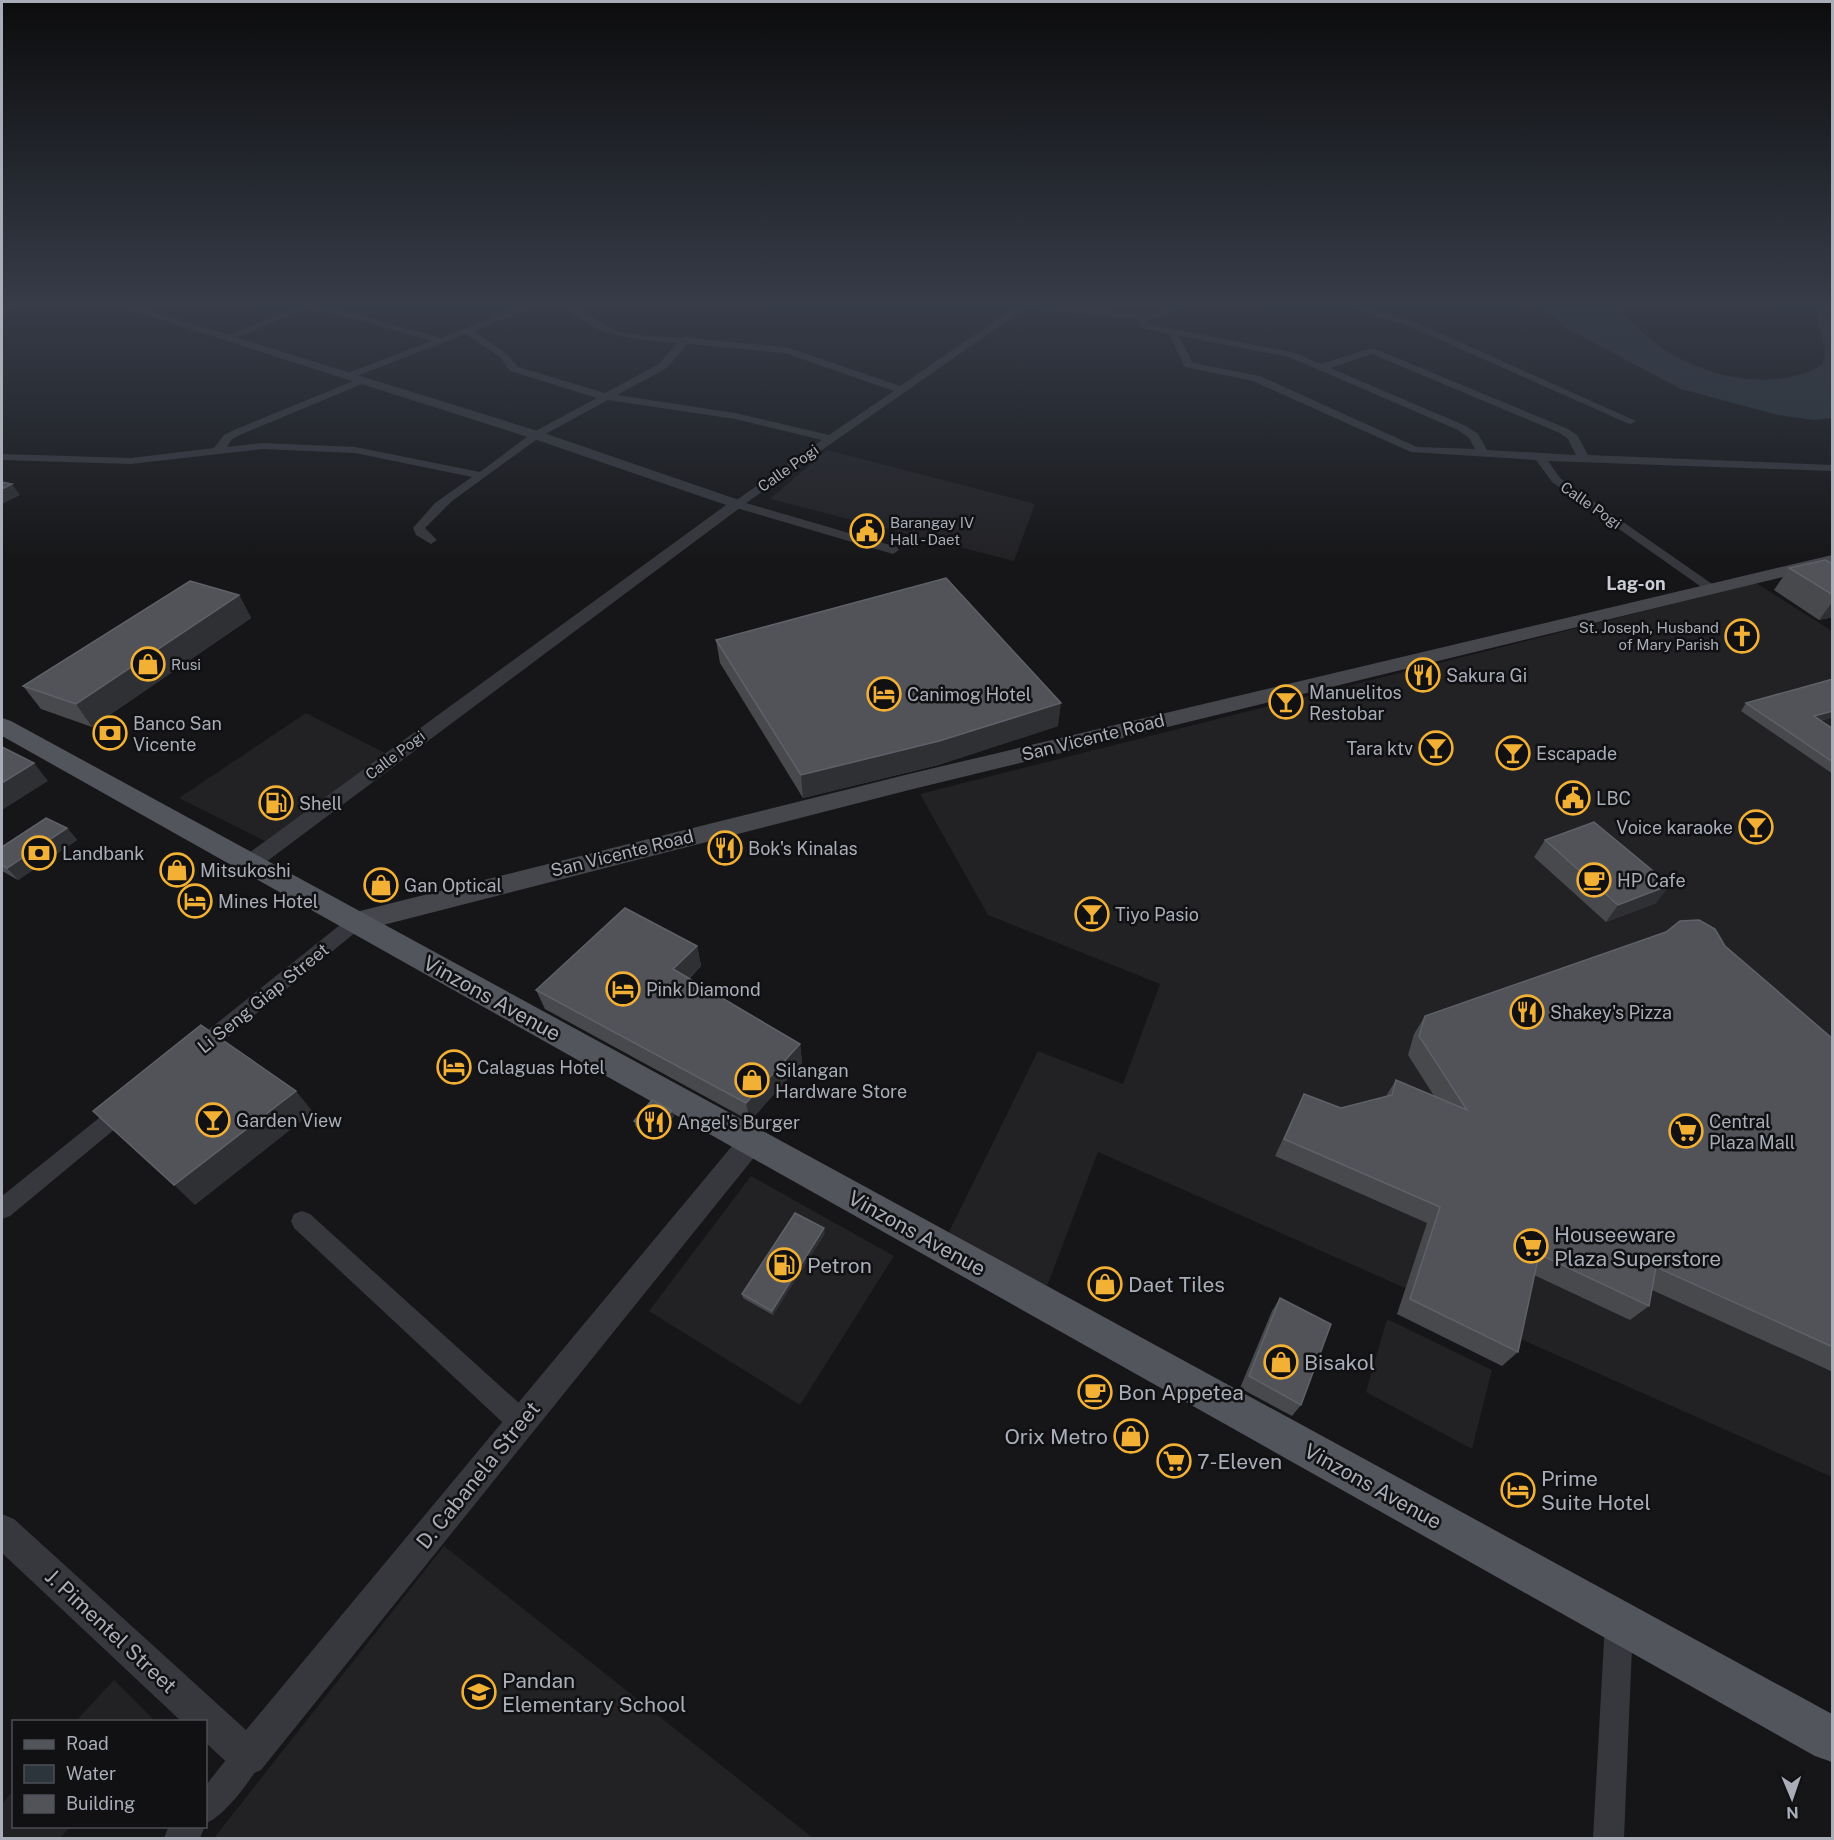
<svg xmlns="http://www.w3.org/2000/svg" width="1834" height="1840" font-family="'Public Sans',sans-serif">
<rect width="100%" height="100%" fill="#161618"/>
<!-- built -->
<g fill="#222225">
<polygon points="827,450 1035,504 1014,561 770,499"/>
<polygon points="1756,583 1832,631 1832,1477 1098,1152 1047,1286 946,1238 1038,1051 1123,1084 1160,984 988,915 920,794"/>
<polygon points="306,713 389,755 265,841 179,798"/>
<polygon points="751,1176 894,1256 800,1405 649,1311"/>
<polygon points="1387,1319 1492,1370 1472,1449 1366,1392"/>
<polygon points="444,1546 813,1838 214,1838"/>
<polygon points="114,1680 155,1721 76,1721"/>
<polygon points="13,1791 14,1826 70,1827 60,1838 2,1838 2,1804"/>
</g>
<!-- water -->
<path fill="#2c353c" d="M1540,305H1614C1632,322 1649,341 1670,353C1712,379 1780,392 1823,364L1825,350L1819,327V305H1832V418L1814,420L1778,415L1681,389L1566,328Z"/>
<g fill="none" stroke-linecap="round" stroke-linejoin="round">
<!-- minor -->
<g fill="#37383d" fill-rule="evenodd">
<polygon points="10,305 23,305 2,315 2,309"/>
<path d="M294,305H313L360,315L440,338L525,305H538L474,331L507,354L518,367L605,393L659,364L677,343C634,339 595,338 562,305C579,305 602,326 621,332C639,337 663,336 682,338L686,336L690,338L786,347L900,386L1008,312L1023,305H1050L1145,314L1179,305H1195L1146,321L1152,325L1292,352L1321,364L1369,349H1375L1568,429L1577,435L1588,455L1832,465V471L1548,461L1560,478L1715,586L1717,589L1715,592L1710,593L1552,482L1536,460L1411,452L1253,381L1185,367L1169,334L1146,329L1137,324L1138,319L1037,310H1028L1014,316L746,503L897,547L899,550L893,554L733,507L731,504L822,440L735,419L608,400L540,437L452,501L425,528L437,540L431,544L416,535L413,528L435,503L472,477L355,453L263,449L131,464L2,460V454L131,458L214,448L224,435L234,430L363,377L367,378V382L242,434L232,439L227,447L263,443L355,447L480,472L532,433L597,398L510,371L501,358L466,334L349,379L345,378V374L431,341L358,320L306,309L230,340L222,338L296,307ZM1179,336L1289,357L1458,430L1469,438L1475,449L1417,447L1260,376L1193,363ZM687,344L785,353L894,391L829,435L735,413L617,395L667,368ZM1372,354L1560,433L1568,439L1576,455L1487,450L1478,434L1466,426L1330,368Z"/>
<polygon points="1341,305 1357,305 1417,323 1636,421 1631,424 1627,423 1411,327"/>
<polygon points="356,915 362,917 365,922 362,927 206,1055 199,1057 192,1055 189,1049 192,1043 350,917"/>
<polygon points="126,1099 133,1102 136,1108 133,1114 10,1216 2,1219 2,1196 119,1102"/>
<polygon points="302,1211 310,1214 530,1413 534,1422 530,1431 521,1435 512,1431 294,1228 291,1221 294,1214"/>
<polygon points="1619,1609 1629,1613 1633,1623 1624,1838 1593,1838 1605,1623 1609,1613"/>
<path d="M248,1742L259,1746L263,1757C255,1776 224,1817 206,1823V1785L237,1746Z"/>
<polygon points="205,1826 200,1838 164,1838 169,1826"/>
</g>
<!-- tertiary -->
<g fill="#37383d" fill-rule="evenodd">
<polygon points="114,305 132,305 541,432 742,501 745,504 258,868 250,871 242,868 239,863 242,858 726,505 531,438"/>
<polygon points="751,1130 760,1134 764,1142 760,1150 261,1770 248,1776 235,1770 206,1743 206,1722 182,1722 2,1553 2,1514 14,1519 246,1730 742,1134"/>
</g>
<!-- secondary -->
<polygon fill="#45474d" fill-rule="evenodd" points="1832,555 1832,565 909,790 356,932 347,929 343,922 347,915 356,912 909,774"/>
<!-- primary -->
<polygon fill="#53555c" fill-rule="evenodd" points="2,718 11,721 1832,1714 1832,1762 1815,1756 2,736"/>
</g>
<!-- wall -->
<g fill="#47494d">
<polygon points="1833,564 1833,617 1819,620 1774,590 1789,568"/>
<polygon points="239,595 251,618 92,727 41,709 23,686"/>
<polygon points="716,640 1058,726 938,765 803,798 720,663"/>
<polygon points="1833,679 1833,717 1820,721 1833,729 1833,774 1741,711 1746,703"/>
<polygon points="67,828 77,840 18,880 2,871 2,847"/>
<polygon points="1545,840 1656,903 1606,922 1534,857"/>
<polygon points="697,946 701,966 689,979 800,1044 802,1063 750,1121 545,1009 536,990"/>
<polygon points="1725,946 1833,1039 1833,1372 1652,1290 1649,1306 1630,1320 1534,1275 1518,1352 1502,1366 1397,1314 1427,1223 1275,1156 1304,1094 1341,1108 1386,1096 1396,1080 1434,1096 1408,1055 1414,1034 1425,1016"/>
<polygon points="674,1116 654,1136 636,1127 634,1121"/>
<polygon points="825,1233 773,1315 743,1298 742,1294"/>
<polygon points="1280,1298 1301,1405 1292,1416 1240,1388 1272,1311"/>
</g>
<!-- shaded-wall -->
<g fill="#2f3033">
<polygon points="12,484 20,495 2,504 2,489"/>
<polygon points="239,595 251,618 92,727 76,704"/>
<polygon points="1833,601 1833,617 1819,620"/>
<polygon points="1061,703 1058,726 938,765 803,798 801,775"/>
<polygon points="1833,711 1833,717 1808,724 1814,716"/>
<polygon points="34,763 48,781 2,810 2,783"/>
<polygon points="67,828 77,840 18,880 7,868"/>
<polygon points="1670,885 1656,903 1606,922 1618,905"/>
<polygon points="697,946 701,966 678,989 673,969"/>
<polygon points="800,1044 802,1063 750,1121 746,1103"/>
<polygon points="296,1091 313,1112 195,1205 174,1185"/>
<polygon points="672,1111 674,1116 654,1136 653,1130"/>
<polygon points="824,1228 825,1233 773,1315 772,1311"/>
</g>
<!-- building -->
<g fill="#525359" stroke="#5f6168" stroke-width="1.5">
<polygon points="2,482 12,484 2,489"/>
<polygon points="1825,560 1833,564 1833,595 1789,568"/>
<polygon points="946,578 1061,703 939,741 801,775 716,640"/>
<polygon points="190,581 239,595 76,704 23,686"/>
<polygon points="1833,679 1833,711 1814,716 1833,729 1833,762 1746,703"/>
<polygon points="2,747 34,763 2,783"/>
<polygon points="46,818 67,828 7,868 2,865 2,847"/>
<polygon points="1594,822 1670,885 1618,905 1545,840"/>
<polygon points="625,908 697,946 673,969 800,1044 746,1103 536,990"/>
<polygon points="1699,920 1715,929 1725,946 1833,1039 1833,1347 1656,1267 1649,1306 1539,1254 1518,1352 1410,1299 1440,1207 1284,1139 1304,1094 1341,1108 1392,1095 1396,1080 1467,1110 1419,1036 1425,1016 1666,932 1680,921"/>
<polygon points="201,1025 296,1091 174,1185 93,1111"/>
<polygon points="652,1100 672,1111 653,1130 634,1121"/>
<polygon points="795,1213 824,1228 772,1311 742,1294"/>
<polygon points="1280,1298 1331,1324 1301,1405 1249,1376"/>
</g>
<!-- sky -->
<linearGradient id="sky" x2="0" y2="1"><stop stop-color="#0c0c0d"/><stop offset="0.54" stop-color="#363c48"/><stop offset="1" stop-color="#363c48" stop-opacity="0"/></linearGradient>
<rect width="1834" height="563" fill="url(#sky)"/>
<!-- icons -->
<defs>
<symbol id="civic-ring" viewBox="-11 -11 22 22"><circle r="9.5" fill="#111113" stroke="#f2b134" stroke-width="1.5"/><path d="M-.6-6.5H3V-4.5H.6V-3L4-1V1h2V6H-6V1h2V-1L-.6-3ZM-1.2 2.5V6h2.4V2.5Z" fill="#f2b134"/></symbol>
<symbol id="church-ring" viewBox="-11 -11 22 22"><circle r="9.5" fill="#111113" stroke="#f2b134" stroke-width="1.5"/><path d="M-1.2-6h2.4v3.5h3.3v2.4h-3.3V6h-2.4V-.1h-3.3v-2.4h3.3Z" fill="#f2b134"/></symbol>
<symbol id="shop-ring" viewBox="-11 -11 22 22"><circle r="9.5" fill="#111113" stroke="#f2b134" stroke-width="1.5"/><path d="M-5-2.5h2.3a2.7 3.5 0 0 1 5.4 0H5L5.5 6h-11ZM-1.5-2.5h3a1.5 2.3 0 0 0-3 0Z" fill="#f2b134"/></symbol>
<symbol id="restaurant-ring" viewBox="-11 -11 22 22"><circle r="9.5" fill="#111113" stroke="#f2b134" stroke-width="1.5"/><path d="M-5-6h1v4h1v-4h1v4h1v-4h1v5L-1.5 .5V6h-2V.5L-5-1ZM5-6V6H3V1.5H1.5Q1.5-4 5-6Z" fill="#f2b134"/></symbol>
<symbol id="hotel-ring" viewBox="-11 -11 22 22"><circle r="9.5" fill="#111113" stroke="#f2b134" stroke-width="1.5"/><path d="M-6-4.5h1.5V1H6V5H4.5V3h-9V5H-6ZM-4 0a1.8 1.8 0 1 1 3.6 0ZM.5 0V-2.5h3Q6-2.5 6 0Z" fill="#f2b134"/></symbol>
<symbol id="bar-ring" viewBox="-11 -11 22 22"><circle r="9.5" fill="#111113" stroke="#f2b134" stroke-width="1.5"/><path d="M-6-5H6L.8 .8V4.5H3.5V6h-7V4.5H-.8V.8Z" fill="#f2b134"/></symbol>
<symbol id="bank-ring" viewBox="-11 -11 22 22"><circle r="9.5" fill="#111113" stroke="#f2b134" stroke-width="1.5"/><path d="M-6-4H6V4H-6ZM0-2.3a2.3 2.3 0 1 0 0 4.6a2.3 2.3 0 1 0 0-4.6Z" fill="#f2b134"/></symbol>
<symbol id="fuel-ring" viewBox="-11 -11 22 22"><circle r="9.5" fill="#111113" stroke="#f2b134" stroke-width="1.5"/><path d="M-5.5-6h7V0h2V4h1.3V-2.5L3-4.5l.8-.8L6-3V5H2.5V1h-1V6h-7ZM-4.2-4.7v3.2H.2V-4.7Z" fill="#f2b134"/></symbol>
<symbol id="cafe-ring" viewBox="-11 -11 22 22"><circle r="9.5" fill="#111113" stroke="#f2b134" stroke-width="1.5"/><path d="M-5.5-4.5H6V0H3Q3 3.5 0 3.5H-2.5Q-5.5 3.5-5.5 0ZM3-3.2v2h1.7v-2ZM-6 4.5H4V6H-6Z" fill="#f2b134"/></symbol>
<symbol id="supermarket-ring" viewBox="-11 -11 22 22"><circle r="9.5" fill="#111113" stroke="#f2b134" stroke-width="1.5"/><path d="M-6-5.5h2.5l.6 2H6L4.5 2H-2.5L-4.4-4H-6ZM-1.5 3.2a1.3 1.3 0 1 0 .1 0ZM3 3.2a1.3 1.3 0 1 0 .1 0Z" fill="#f2b134"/></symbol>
<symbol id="school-ring" viewBox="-11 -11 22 22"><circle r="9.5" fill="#111113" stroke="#f2b134" stroke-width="1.5"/><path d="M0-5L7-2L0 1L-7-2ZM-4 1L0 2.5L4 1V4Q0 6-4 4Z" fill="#f2b134"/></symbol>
</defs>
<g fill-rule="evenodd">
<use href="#civic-ring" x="848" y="512" width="38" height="38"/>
<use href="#church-ring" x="1723" y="617" width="38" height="38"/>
<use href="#shop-ring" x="129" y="645" width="38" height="38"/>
<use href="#restaurant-ring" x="1404" y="656" width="38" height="38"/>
<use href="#hotel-ring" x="865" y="675" width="38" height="38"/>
<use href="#bar-ring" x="1267" y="683" width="38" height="38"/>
<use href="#bank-ring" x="91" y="714" width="38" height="38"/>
<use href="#bar-ring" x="1417" y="729" width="38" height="38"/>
<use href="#bar-ring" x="1494" y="734" width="38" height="38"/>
<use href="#civic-ring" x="1554" y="779" width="38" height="38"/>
<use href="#fuel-ring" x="257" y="784" width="38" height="38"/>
<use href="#bar-ring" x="1737" y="808" width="38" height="38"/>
<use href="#restaurant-ring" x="706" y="829" width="38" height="38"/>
<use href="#bank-ring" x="20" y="834" width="38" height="38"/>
<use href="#shop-ring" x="158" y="851" width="38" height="38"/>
<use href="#cafe-ring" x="1575" y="861" width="38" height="38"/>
<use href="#shop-ring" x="362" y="866" width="38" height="38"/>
<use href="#hotel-ring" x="176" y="882" width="38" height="38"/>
<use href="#bar-ring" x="1073" y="895" width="38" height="38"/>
<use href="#hotel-ring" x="604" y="970" width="38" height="38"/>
<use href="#restaurant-ring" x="1508" y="993" width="38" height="38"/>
<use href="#hotel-ring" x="435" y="1048" width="38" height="38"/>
<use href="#shop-ring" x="733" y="1061" width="38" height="38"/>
<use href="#bar-ring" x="194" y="1101" width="38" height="38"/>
<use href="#restaurant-ring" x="635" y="1103" width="38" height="38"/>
<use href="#supermarket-ring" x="1667" y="1112" width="38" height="38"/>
<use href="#supermarket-ring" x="1512" y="1227" width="38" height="38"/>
<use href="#fuel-ring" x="765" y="1246" width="38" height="38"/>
<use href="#shop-ring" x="1086" y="1265" width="38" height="38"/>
<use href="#shop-ring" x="1262" y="1343" width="38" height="38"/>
<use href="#cafe-ring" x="1076" y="1373" width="38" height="38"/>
<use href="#shop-ring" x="1112" y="1417" width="38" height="38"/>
<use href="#supermarket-ring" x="1155" y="1442" width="38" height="38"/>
<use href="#hotel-ring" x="1499" y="1471" width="38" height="38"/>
<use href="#school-ring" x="460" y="1673" width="38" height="38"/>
</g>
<g text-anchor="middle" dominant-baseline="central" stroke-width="5" stroke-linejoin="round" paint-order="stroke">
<!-- far-street labels -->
<g font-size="15" fill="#a8adb8" stroke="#111113">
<text transform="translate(788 468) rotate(-35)">Calle Pogi</text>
<text transform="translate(1591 505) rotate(35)">Calle Pogi</text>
<text transform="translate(395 755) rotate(-37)">Calle Pogi</text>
</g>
<!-- far-poi labels -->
<g font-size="15" fill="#a8adb8" stroke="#111113" text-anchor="start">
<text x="890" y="522">Barangay IV<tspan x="890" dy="17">Hall - Daet</tspan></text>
<text x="1719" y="627" text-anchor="end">St. Joseph, Husband<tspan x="1719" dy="17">of Mary Parish</tspan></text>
<text x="171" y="664">Rusi</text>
</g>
<!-- far-quarter labels -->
<g font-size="18" font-weight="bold" fill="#c9ccd4" stroke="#111113">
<text x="1636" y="583">Lag-on</text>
</g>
<!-- poi labels -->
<g font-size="18" fill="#a8adb8" stroke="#111113" text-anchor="start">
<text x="1446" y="675">Sakura Gi</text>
<text x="1309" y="692">Manuelitos<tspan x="1309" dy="21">Restobar</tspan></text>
<text x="907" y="694">Canimog Hotel</text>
<text x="133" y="723">Banco San<tspan x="133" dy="21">Vicente</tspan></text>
<text x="1413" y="748" text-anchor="end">Tara ktv</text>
<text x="1536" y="753">Escapade</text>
<text x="1596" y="798">LBC</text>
<text x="299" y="803">Shell</text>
<text x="1733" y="827" text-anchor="end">Voice karaoke</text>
<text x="748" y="848">Bok's Kinalas</text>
<text x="62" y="853">Landbank</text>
<text x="200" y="870">Mitsukoshi</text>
<text x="1617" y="880">HP Cafe</text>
<text x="404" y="885">Gan Optical</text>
<text x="218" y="901">Mines Hotel</text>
<text x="1115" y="914">Tiyo Pasio</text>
<text x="646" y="989">Pink Diamond</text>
<text x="1550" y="1012">Shakey's Pizza</text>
<text x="477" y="1067">Calaguas Hotel</text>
<text x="775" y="1070">Silangan<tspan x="775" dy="21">Hardware Store</tspan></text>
<text x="236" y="1120">Garden View</text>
<text x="1709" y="1121">Central<tspan x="1709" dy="21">Plaza Mall</tspan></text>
<text x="677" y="1122">Angel's Burger</text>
</g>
<!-- street labels -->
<g font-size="18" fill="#a8adb8" stroke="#111113">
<text transform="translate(1093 737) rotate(-14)">San Vicente Road</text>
<text transform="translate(622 853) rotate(-14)">San Vicente Road</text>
<text transform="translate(263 998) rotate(-39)">Li Seng Giap Street</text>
</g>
<!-- near-street labels -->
<g font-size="21" fill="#a8adb8" stroke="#111113">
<text transform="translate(492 998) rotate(29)">Vinzons Avenue</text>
<text transform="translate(917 1233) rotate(29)">Vinzons Avenue</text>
<text transform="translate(478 1475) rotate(-51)">D. Cabanela Street</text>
<text transform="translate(1373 1486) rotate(29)">Vinzons Avenue</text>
<text transform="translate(111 1631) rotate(43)">J. Pimentel Street</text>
</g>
<!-- near-poi labels -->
<g font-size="21" fill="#a8adb8" stroke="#111113" text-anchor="start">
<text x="1554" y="1234">Houseeware<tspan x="1554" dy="24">Plaza Superstore</tspan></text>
<text x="807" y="1265">Petron</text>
<text x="1128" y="1284">Daet Tiles</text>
<text x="1304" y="1362">Bisakol</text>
<text x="1118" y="1392">Bon Appetea</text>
<text x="1108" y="1436" text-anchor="end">Orix Metro</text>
<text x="1197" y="1461">7-Eleven</text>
<text x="1541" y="1478">Prime<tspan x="1541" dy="24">Suite Hotel</tspan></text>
<text x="502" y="1680">Pandan<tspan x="502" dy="24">Elementary School</tspan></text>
</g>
</g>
<!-- border -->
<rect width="1834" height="1840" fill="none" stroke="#a8adb8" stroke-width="6"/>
<!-- legend -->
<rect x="12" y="1720" width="195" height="108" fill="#111113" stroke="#4d4f55" stroke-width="1.5"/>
<rect x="24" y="1740" width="30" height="9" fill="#53555c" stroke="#4d4f55" stroke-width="1.5"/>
<text x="66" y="1750" font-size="18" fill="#a8adb8">Road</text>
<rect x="24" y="1765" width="30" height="18" fill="#2c353c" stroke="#4d4f55" stroke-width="1.5"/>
<text x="66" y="1780" font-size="18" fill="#a8adb8">Water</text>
<rect x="24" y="1795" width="30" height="18" fill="#525359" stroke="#4d4f55" stroke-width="1.5"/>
<text x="66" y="1810" font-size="18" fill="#a8adb8">Building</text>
<!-- north arrow -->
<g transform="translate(1792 1798) rotate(178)" stroke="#111113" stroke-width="4.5" paint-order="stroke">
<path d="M0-4.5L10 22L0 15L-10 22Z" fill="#a8adb8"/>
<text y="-9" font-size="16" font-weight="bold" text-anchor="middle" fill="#a8adb8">N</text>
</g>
</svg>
